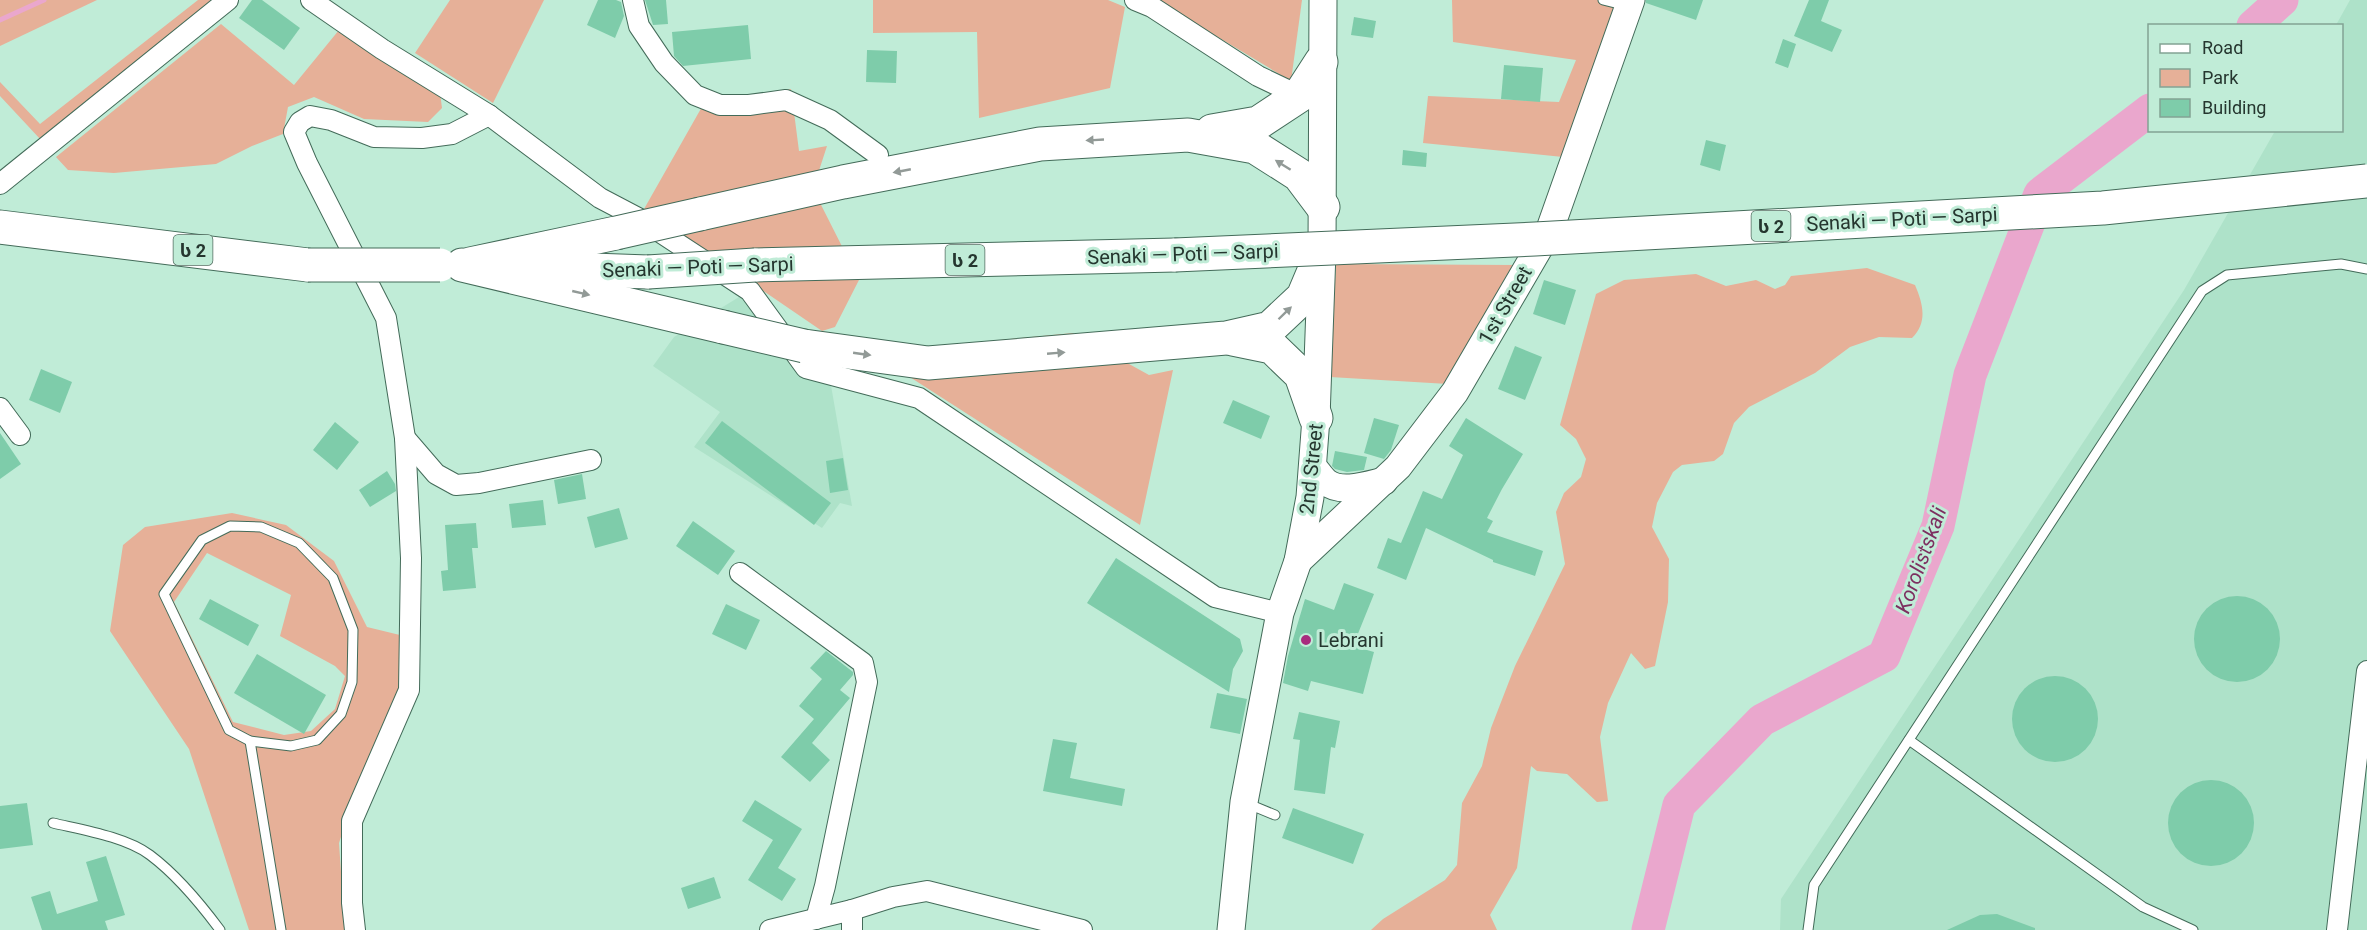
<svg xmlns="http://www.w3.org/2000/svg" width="2367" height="930" font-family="Roboto,'Noto Sans Georgian',sans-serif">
<rect width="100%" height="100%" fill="#c0ecd7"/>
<!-- built -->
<g fill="#aee2c9">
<polygon points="2350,0 2367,0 2367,930 1780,930 1781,899 2184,290 2275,131 2342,130 2342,26 2336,25"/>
<polygon points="739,297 825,351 852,506 840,503 822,528 694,447 720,412 653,366 674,337"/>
</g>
<!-- green -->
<g fill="#e6b098" fill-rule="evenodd">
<polygon points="0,0 97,0 0,46"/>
<polygon points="198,0 214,0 41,140 0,96 0,82 40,124"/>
<polygon points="450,0 544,0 493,103 415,53"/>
<polygon points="873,0 1108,0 1125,7 1110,88 979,118 977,32 873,33"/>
<polygon points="1156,0 1302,0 1291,81"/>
<polygon points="1452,0 1620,0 1563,157 1423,143 1428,96 1559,102 1576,60 1453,42"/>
<polygon points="221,24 294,85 339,30 440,93 442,108 428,122 364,119 314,97 288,107 283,134 252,146 216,164 114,173 68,170 56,157"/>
<polygon points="791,89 799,151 827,146 813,189 859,280 835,327 822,331 644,209 703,105"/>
<polygon points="1336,264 1515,265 1448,384 1330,377"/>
<path d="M1867,268L1915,285C1923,304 1928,322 1912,338L1879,337L1850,347L1815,373L1749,407L1734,423L1723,454L1714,461L1682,465L1673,472L1657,503L1652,527L1669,559L1668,602L1655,666L1645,669L1631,653L1608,703L1600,737L1608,801L1597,802L1567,774L1537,771L1531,766L1517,868L1490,915L1497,930H1371L1383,919L1445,880L1457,865L1462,803L1482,766L1491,728L1515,666L1565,564L1556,512L1564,493L1581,477L1586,459L1576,439L1560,425L1596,294L1624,280L1696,274L1726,286L1756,280L1775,289L1785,285L1791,276Z"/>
<polygon points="1073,333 1149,375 1173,370 1140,525 888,363 929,347"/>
<path d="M232,513L286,525L334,561L367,627L404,636L402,688L360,778L339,843L345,930H249L189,749L110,631L123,545L145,527ZM207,553L291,595L280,636L335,666L345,676L335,709L311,731L284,735L233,722L174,602Z"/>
</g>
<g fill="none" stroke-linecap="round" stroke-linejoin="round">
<!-- stream -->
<polyline stroke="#eaa7cd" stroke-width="5" points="0,20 44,0"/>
<!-- river -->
<g stroke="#eaa7cd" stroke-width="33">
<polyline points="2253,26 2282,0"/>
<polyline points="1648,930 1679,805 1762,720 1884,656 1938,526 1970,375 2040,194 2150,110"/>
</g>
</g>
<!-- building -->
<g fill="#7eccaa">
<polygon points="252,0 262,0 300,28 284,50 239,18"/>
<polygon points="598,0 616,0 621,2 624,16 615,38 587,25"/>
<polygon points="645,0 666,0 668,24 653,25"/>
<polygon points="1646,0 1703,0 1696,20 1646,3"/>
<polygon points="1809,0 1829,0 1821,21 1842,30 1832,52 1794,36"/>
<polygon points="1354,17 1376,21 1373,38 1351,35"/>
<polygon points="748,25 751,59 683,66 674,56 672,32"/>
<polygon points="1783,39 1796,44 1788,68 1775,63"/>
<polygon points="867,50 897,51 896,83 866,82"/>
<polygon points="1504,65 1543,68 1540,102 1501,99"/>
<polygon points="1706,140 1726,145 1720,171 1700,165"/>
<polygon points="1403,150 1427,153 1426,167 1402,165"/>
<polygon points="1544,280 1576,290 1565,325 1533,314"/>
<polygon points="1515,346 1542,357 1525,400 1498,389"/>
<polygon points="41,369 72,382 60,413 29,400"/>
<polygon points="1233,400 1270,416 1261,439 1223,423"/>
<polygon points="1374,418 1399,425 1391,450 1384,459 1364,453"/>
<polygon points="1466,418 1523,454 1502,489 1487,518 1493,521 1487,532 1543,551 1535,576 1493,562 1493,560 1426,528 1406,580 1377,568 1388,538 1401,543 1423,491 1442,499 1463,455 1449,446"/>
<polygon points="722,421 831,503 814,525 705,443"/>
<polygon points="335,422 359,442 337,470 313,450"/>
<polygon points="0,433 21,464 0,479"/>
<polygon points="1335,451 1367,457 1364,470 1347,472 1335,469 1332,466"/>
<polygon points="843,458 848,490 830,493 826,461"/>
<polygon points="387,471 395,484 396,491 370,507 359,490"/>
<polygon points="582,474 586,499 558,504 554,480"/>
<polygon points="543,500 546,525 512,528 509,504"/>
<polygon points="619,508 628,539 595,548 587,517"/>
<polygon points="693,521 735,551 718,575 676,546"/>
<polygon points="476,523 478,548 472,548 476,588 443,591 441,571 448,570 445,525"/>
<polygon points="1116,558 1240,639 1243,651 1233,669 1229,692 1087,603"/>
<polygon points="1344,583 1374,594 1353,646 1374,652 1363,694 1311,681 1308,691 1283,683 1288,656 1305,599 1334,610"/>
<circle cx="2237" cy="639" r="43"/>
<polygon points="210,599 259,625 248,646 199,619"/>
<polygon points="726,604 760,620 746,650 712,634"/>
<polygon points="826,651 853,672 853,675 840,690 850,698 812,743 830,760 810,782 781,757 814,719 799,706 822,679 810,668"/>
<polygon points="257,654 326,695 304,734 234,693"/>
<circle cx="2055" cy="719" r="43"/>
<polygon points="1217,693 1247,699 1240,734 1210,728"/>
<polygon points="1299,712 1340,721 1335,748 1331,747 1325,794 1294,790 1300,740 1293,739"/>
<polygon points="1053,739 1077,743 1070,778 1125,789 1122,806 1043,791"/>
<circle cx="2211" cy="823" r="43"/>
<polygon points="755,800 802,829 778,868 796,879 782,901 748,880 773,840 742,821"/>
<polygon points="27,803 33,845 0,849 0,806"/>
<polygon points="1293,808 1364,834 1353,864 1282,838"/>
<polygon points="106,856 125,915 105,921 108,930 42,930 31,897 50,891 57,914 98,901 86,862"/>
<polygon points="714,877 721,898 688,909 681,888"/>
<polygon points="1997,914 2035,928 2035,930 1947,930 1980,915"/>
</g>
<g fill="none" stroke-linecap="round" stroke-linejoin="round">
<defs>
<g id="lane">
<polyline points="1603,0 1627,6"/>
<polygon points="230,526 261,527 299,543 333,578 353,630 352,682 341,714 317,740 291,746 250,741 229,730 164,594 202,540"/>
<polyline points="1909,740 2143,907 2193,930"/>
<polyline points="250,741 281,930"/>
<polyline points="1246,803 1275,815"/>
<path d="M53,823C83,830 126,837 150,855C178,876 200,903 220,930"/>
<polyline points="1808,930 1814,885 2202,291 2227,275 2341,264 2367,269"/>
</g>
<g id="street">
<polyline points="311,0 382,49 489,115 600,198 640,219 750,291 806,368 919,398 1215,597 1280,613"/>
<polyline points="633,0 639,26 664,63 695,95 720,105 749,105 786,100 830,120 878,155"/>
<polyline points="1135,0 1152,7 1258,76 1306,99"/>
<polyline points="0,184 228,0"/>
<polyline points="0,408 20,435"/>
<polyline points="405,438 436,474 456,485 479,483 591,460"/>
<polyline points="740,573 863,663 867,682 825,886 816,919"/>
<polyline points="852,910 852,930"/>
<polyline points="355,930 352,903 352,821 409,690 411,558 405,438 386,318 307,163 294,132 300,122 310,116 331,120 374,137 422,138 452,134 489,115"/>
<polyline points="770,930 852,910 893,897 927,891 1082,930"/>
<polyline points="2337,930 2367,671"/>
</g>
<g id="secondary">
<path d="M1313,467C1317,471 1321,478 1326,482C1341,494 1367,485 1384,481"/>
<polyline points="1298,561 1398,467 1455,392 1550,229 1631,0"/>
<polyline points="1231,930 1244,802 1280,613 1298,561 1310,497 1316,418 1322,252 1323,0"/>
</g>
<g id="highway">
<polyline points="1212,131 1258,123 1299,96 1321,62"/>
<polyline points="700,214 843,182 1040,144 1188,135 1255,147 1299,175 1323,207"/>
<polyline points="0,227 308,265"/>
<polyline points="470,264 616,233"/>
<polyline points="462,265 723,327"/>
<polyline points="755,265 1175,255"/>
<polyline points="536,268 648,272"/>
<polyline points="1233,339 1272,347 1301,375 1316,418"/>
<polyline points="804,346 928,363 1226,338 1270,328 1303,297 1322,252"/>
</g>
</defs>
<!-- lane casing -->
<use href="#lane" stroke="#436b59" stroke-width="11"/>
<!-- street casing -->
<use href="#street" stroke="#436b59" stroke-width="22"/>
<!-- secondary casing -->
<use href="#secondary" stroke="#436b59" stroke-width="29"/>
<!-- highway casing -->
<use href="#highway" stroke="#436b59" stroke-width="35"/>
<!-- lane -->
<use href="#lane" stroke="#fff" stroke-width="9"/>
<!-- street -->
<use href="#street" stroke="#fff" stroke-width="20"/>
<!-- secondary -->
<use href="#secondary" stroke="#fff" stroke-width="27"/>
<!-- highway -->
<use href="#highway" stroke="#fff" stroke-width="33"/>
<defs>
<g id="highway-bridge">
<polyline points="616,233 700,214"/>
<polyline points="1175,255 1535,239 2103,208 2367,181"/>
<polyline points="308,265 440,265"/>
<polyline points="648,272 755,265"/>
<polyline points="723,327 804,346"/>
</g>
</defs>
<!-- highway-bridge casing -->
<use href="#highway-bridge" stroke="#436b59" stroke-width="35" stroke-linecap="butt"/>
<!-- highway-bridge -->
<use href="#highway-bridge" stroke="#fff" stroke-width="33"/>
</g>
<!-- one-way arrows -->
<defs><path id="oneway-solid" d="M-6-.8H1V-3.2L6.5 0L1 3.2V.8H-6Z" transform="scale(1.5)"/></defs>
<g fill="#929a97">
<use href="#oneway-solid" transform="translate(1095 140) rotate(177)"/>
<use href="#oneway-solid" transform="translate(1283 165) rotate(-148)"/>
<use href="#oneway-solid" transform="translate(902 171) rotate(169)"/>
<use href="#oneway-solid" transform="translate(581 293) rotate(13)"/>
<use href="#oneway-solid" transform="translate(1285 313) rotate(-44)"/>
<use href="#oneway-solid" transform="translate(1056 353) rotate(-5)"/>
<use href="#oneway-solid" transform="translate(862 354) rotate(8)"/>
</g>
<!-- markers -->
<circle fill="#a82c7e" stroke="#c0ecd7" stroke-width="2" cx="1306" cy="640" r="6"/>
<g text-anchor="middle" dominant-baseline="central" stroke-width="6" stroke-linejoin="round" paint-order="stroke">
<!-- shield labels -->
<g fill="#c0ecd7" stroke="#546d61" stroke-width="1.5">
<rect x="1751.5" y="211" width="39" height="30" rx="4.5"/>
<rect x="173.5" y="235" width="39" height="30" rx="4.5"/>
<rect x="945.5" y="245" width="39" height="30" rx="4.5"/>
</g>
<g font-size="18" font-weight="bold" fill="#25362f">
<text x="1771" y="226">ს 2</text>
<text x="193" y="250">ს 2</text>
<text x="965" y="260">ს 2</text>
</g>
<!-- street labels -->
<g font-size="20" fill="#25362f" stroke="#c0ecd7">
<text transform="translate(1902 219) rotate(-3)">Senaki — Poti — Sarpi</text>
<text transform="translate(1183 254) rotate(-2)">Senaki — Poti — Sarpi</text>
<text transform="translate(698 267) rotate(-2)">Senaki — Poti — Sarpi</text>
<text transform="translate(1505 305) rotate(-60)">1st Street</text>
<text transform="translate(1311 469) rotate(-84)">2nd Street</text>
</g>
<!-- poi labels -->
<g font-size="20" fill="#25362f" stroke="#c0ecd7" text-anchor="start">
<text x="1318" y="640">Lebrani</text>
</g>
<!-- water labels -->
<g font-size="21" font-style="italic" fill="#7d2f60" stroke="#c0ecd7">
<text transform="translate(1921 560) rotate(-70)">Korolistskali</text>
</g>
</g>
<!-- legend -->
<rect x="2148" y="24" width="195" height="108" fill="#c0ecd7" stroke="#82a394" stroke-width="1.5"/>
<rect x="2160" y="44" width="30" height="9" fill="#ffffff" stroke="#82a394" stroke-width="1.5"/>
<text x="2202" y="54" font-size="18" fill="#25362f">Road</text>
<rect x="2160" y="69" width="30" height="18" fill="#e6b098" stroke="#82a394" stroke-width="1.5"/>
<text x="2202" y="84" font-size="18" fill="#25362f">Park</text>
<rect x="2160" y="99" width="30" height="18" fill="#7eccaa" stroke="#82a394" stroke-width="1.5"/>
<text x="2202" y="114" font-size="18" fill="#25362f">Building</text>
</svg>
